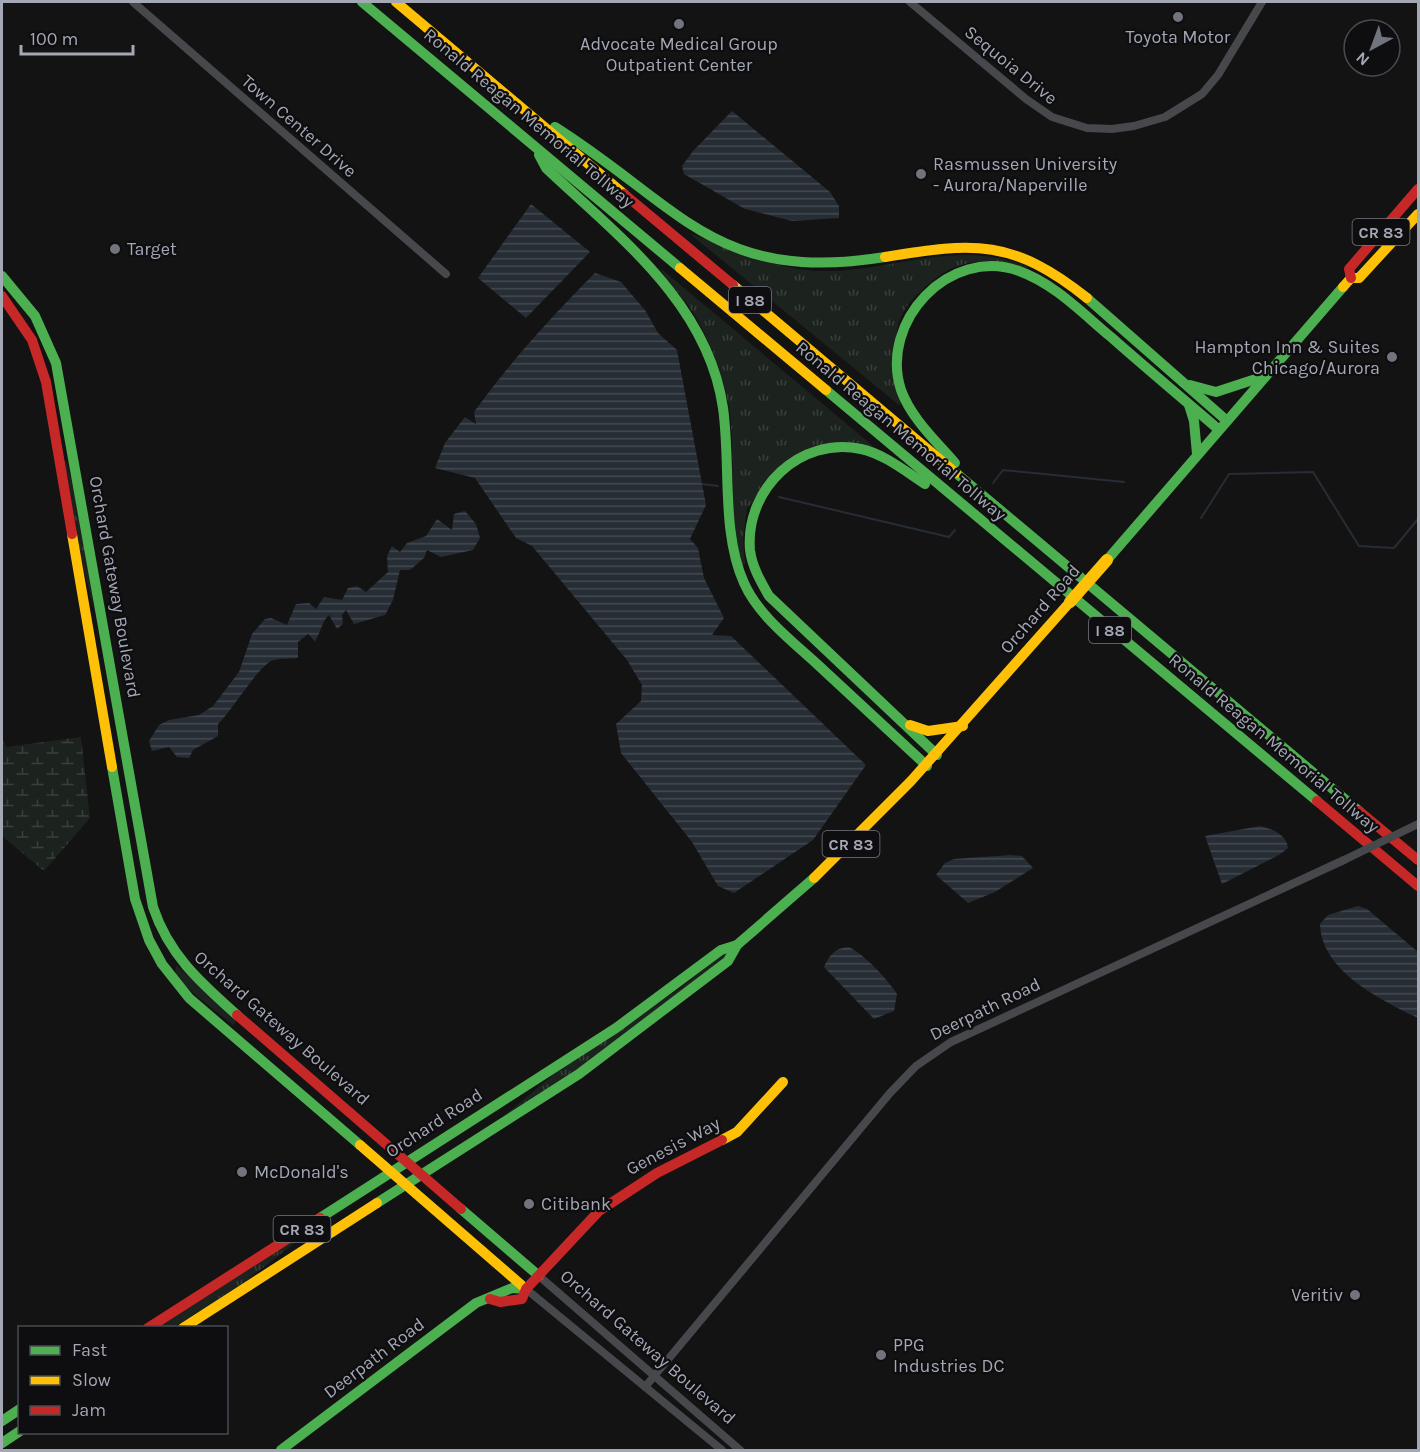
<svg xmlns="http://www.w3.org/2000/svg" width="1420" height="1452" font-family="Karla,sans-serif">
<defs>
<pattern id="grass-tufts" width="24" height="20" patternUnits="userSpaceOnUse" patternTransform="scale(1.5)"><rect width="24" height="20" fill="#1c221d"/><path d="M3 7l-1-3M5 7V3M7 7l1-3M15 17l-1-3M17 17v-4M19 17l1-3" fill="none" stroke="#3a3f3c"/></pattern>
<pattern id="wetland-marsh" width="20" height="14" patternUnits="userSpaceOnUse" patternTransform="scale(1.5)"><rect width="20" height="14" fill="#1c221d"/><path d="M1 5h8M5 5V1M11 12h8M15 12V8" fill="none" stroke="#3a3f3c"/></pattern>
<pattern id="water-rules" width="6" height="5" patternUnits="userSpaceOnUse" patternTransform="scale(1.5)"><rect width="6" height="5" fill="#272d35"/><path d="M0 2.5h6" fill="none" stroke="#434950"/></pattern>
</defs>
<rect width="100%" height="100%" fill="#131313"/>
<!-- grass -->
<g fill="url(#grass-tufts)">
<path d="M689,233C731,247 776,270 820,271C896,272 952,238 1027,266V268C977,261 960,254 921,291C911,299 901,313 898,325C894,342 900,385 901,404L899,405Z"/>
<path d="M659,267L873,446L815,445L747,508L743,540L745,564L743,565C726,518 736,463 730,414C726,382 710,339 692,311C682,296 668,283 659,267Z"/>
<polygon points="64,461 66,461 77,500 94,609 84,571"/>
<polygon points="727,951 729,954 576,1071 505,1115 560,1069 679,989"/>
<path d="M176,965L237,1021L233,1025C213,1008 192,995 175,975Z"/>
<polygon points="303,1234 304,1236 243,1283 174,1327 156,1328"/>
</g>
<!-- wetland -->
<polygon fill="url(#wetland-marsh)" points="81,737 90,818 44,871 2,836 2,738 6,747"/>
<!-- water -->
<g fill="url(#water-rules)">
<polygon points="732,111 830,192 839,206 839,218 792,221 745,209 684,174 682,166 693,151"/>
<polygon points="531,204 590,252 526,318 478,278"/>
<path d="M595,273L621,282L645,310L658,333L677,350L706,505L690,539L698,548L704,578L724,618L712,635L731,636L866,765L813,840L734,893L718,886L692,842L621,753L616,724L641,701L642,685L627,660L532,546L516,538L475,478L435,468L445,443L465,417L476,424L474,412C510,362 552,316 595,273Z"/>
<path d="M465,511L476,524L480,538L473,550L441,557L427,550L424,558L410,570H400L393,600L385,615L354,624L346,610L342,615L343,624L337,629L329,615C322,621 321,632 315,641L308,634L298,642V658C290,659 281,658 274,660C259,664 232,711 218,724V736L193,750L189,758L177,757L169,747L152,751L149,741L159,725L169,720L199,715L213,706L239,672L252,634L265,619L271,618L287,625L296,604L309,603L316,609L324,597L342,600L348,588L357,586L366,592L388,572L387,556L392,546L400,552L407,543L426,536L437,519L452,530L454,514Z"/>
<path d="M1260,826C1272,829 1286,834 1288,848L1279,855L1222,884L1205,836Z"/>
<polygon points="1011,855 1022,856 1033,868 995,892 968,903 936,875 945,863 954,859"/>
<path d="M1358,906L1367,909L1418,952V1018C1381,1000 1321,971 1320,924L1328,915Z"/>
<path d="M849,947C865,955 887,979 897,994L894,1011L874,1019L824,967C829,955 835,948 849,947Z"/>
</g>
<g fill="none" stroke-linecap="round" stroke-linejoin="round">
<!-- stream -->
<g stroke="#272d35" stroke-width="2">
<polyline points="993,483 1003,470 1124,482"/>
<polyline points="702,484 718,486"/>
<polyline points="779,497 949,537 955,530"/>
<polyline points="1201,518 1229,474 1313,472 1359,546 1394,548 1418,519"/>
</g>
<!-- street -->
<g stroke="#47484c" stroke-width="8">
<polyline points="133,2 446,274"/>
<polyline points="910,2 1026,99 1052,117 1087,128 1112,129 1134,126 1165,117 1202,94 1218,75 1262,2"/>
<polyline points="539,1276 740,1450"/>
<polyline points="526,1289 722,1450"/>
<polyline points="645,1387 890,1093 916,1066 951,1042 1344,860"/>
</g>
<!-- fast -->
<g stroke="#4caf50" stroke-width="10">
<polyline points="362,2 680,268"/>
<path d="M555,127C683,208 715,284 885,257"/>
<path d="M539,155L546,168C618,236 708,303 723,408C731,464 721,532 744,583C758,615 792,641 817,664C854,698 890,732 927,766"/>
<path d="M2,276L35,316L56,363L153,907C169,955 200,982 237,1015"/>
<polyline points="1087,298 1226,420"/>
<polyline points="1190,385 1216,392 1265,376"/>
<polyline points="826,390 1317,801"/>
<polyline points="1189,405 1194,421 1197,454"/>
<path d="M955,463C936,441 911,418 901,390C879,322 949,246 1019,271C1055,284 1082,313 1111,337C1146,368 1182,398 1218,429"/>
<polyline points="956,473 1359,811"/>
<path d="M925,484C905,471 884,454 861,449C800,436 745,489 750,550C752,567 761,582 769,596L937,755"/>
<polyline points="1107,560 1343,287"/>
<polyline points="112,767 135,899 149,940 162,964 189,998 360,1145"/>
<polyline points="377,1203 579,1074 728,961 737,945 814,878"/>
<polyline points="461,1209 539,1276"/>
<polyline points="320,1218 616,1028 721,950 737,945"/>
<polyline points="2,1421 20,1409"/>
<polyline points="2,1443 20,1431"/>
<polyline points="281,1450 476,1303 512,1288 526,1289"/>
</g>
<!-- slow -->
<g stroke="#ffc107" stroke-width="10">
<polyline points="396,2 624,194"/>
<path d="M885,257C975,242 1013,239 1087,298"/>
<polyline points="680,268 826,390"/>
<polyline points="733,285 956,473"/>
<polyline points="1343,287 1351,278 1359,278 1418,214"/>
<polyline points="72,534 112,767"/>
<polyline points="910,725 928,731 963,726"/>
<polyline points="814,878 911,781 1070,602"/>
<polyline points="722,1140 737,1132 783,1082"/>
<polyline points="360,1145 526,1289"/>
<polyline points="183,1328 377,1203"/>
</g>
<!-- jam -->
<g stroke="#c62828" stroke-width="10">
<polyline points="624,194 733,285"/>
<polyline points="1351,278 1349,269 1418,189"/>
<polyline points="2,296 32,340 46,382 72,534"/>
<polyline points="1317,801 1418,886"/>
<polyline points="1359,811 1418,860"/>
<polyline points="237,1015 461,1209"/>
<polyline points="490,1299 500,1302 522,1299 526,1289 599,1211 657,1173 722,1140"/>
<polyline points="148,1328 320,1218"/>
</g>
<!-- street-bridge -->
<polyline stroke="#47484c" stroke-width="8" points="1344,860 1418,824"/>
<!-- slow-bridge -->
<polyline stroke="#ffc107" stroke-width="12" points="1070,602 1107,560"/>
</g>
<!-- markers -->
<g fill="#71747c" stroke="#0e0d0f" stroke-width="2">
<circle cx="1178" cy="17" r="6"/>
<circle cx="679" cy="24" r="6"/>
<circle cx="921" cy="174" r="6"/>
<circle cx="115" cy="249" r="6"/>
<circle cx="1392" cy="357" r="6"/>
<circle cx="242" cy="1172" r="6"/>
<circle cx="529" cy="1204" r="6"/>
<circle cx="1355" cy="1295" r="6"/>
<circle cx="881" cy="1355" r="6"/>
</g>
<g text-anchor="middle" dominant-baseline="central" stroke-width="4.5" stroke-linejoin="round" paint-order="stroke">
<!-- shield labels -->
<g fill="#0e0d0f" stroke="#777a83" stroke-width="1.5">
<rect x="1352.5" y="219" width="57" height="26" rx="4.5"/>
<rect x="729" y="287" width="42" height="26" rx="4.5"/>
<rect x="1089" y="617" width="42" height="26" rx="4.5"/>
<rect x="822.5" y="831" width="57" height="26" rx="4.5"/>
<rect x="273.5" y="1216" width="57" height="26" rx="4.5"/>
</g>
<g font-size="16" font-weight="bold" fill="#a4a8b5">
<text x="1381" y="232">CR 83</text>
<text x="750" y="300">I 88</text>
<text x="1110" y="630">I 88</text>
<text x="851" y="844">CR 83</text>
<text x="302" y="1229">CR 83</text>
</g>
<!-- poi labels -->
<g font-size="18" fill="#a4a8b5" stroke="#0e0d0f" text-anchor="start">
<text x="1178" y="37" text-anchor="middle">Toyota Motor</text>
<text x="679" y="44" text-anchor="middle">Advocate Medical Group<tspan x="679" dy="21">Outpatient Center</tspan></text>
<text x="933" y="164">Rasmussen University<tspan x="933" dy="21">- Aurora/Naperville</tspan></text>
<text x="127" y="249">Target</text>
<text x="1380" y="347" text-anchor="end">Hampton Inn &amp; Suites<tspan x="1380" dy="21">Chicago/Aurora</tspan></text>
<text x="254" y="1172">McDonald's</text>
<text x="541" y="1204">Citibank</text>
<text x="1343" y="1295" text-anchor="end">Veritiv</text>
<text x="893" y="1345">PPG<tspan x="893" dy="21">Industries DC</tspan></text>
</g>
<!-- street labels -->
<g font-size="18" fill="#a4a8b5" stroke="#0e0d0f">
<text transform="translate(1011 65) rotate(39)">Sequoia Drive</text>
<text transform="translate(529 118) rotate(40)">Ronald Reagan Memorial Tollway</text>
<text transform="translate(299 126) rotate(41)">Town Center Drive</text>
<text transform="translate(901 431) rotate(40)">Ronald Reagan Memorial Tollway</text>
<text transform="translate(115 587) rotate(80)">Orchard Gateway Boulevard</text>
<text transform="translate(1040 609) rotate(-49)">Orchard Road</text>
<text transform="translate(1274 743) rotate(40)">Ronald Reagan Memorial Tollway</text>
<text transform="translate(985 1009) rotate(-26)">Deerpath Road</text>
<text transform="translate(282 1028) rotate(41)">Orchard Gateway Boulevard</text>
<text transform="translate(434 1123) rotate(-33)">Orchard Road</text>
<text transform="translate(673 1146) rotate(-28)">Genesis Way</text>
<text transform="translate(648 1347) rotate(41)">Orchard Gateway Boulevard</text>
<text transform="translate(374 1358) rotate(-37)">Deerpath Road</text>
</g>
</g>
<!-- border -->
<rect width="1420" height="1452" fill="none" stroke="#a4a8b5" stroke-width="6"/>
<!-- legend -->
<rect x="18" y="1326" width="210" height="108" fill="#0e0d0f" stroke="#4a4b51" stroke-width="1.5"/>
<rect x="30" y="1346" width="30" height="9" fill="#4caf50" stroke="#4a4b51" stroke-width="1.5"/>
<text x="72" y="1356" font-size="18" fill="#a4a8b5">Fast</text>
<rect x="30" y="1376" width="30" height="9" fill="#ffc107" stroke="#4a4b51" stroke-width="1.5"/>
<text x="72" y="1386" font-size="18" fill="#a4a8b5">Slow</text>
<rect x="30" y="1406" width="30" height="9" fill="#c62828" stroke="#4a4b51" stroke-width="1.5"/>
<text x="72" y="1416" font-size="18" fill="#a4a8b5">Jam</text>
<!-- north arrow -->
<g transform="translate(1372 48) rotate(221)"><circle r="28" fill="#0e0d0f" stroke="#4a4b51" stroke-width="1.5"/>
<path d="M0-4.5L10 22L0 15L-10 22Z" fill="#71747c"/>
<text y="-9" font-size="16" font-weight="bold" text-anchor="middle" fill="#a4a8b5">N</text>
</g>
<!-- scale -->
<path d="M21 45v9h112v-9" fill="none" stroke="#a4a8b5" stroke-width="3"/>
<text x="30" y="45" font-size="18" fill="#a4a8b5" stroke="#0e0d0f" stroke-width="4.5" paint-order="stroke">100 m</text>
</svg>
